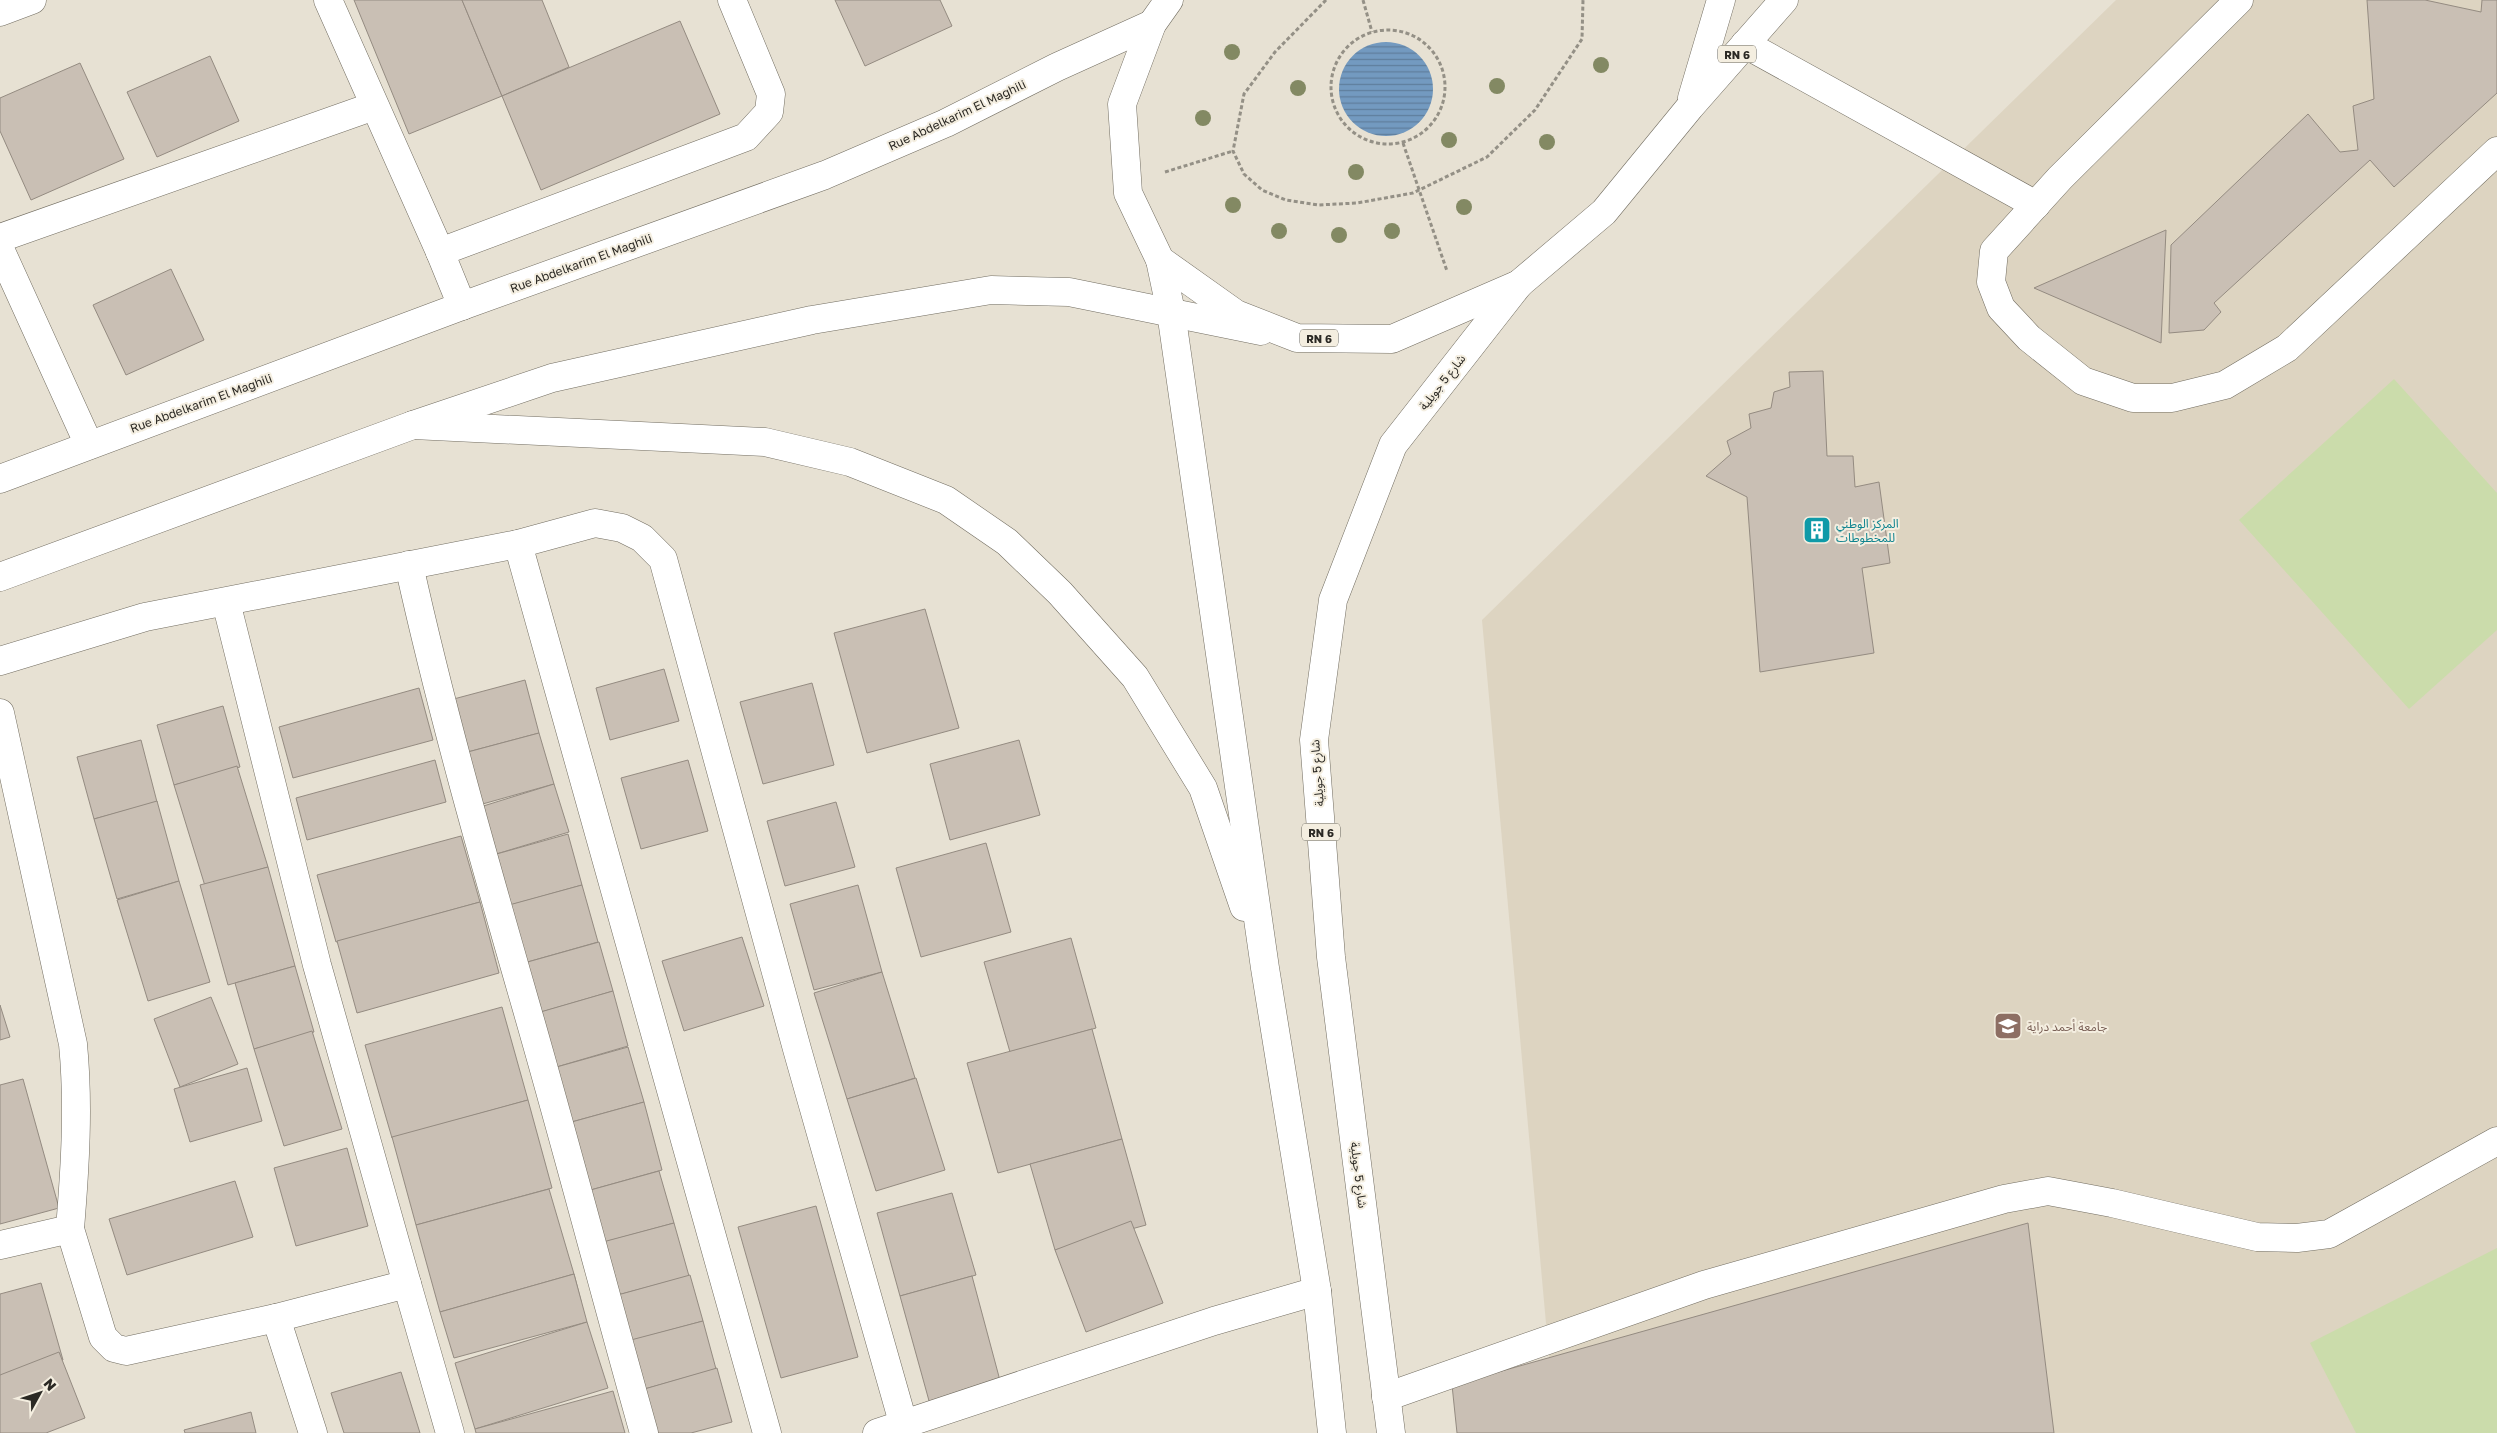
<svg xmlns="http://www.w3.org/2000/svg" width="2497" height="1433" font-family="'Golos Text','Noto Sans Arabic',sans-serif">
<defs>
<pattern id="water-rules" width="6" height="5" patternUnits="userSpaceOnUse" patternTransform="scale(1.25)"><rect width="6" height="5" fill="#739ac0"/><path d="M0 2.5h6" fill="none" stroke="#5f7e9c"/></pattern>
</defs>
<rect width="100%" height="100%" fill="#e7e1d3"/>
<!-- built -->
<polygon fill="#ddd4c1" points="2116,0 2497,0 2497,1433 1556,1433 1482,620"/>
<!-- pitch -->
<g fill="#cbdcab">
<polygon points="2394,379 2497,493 2497,630 2409,709 2239,520"/>
<polygon points="2497,1248 2497,1433 2356,1433 2310,1343"/>
</g>
<!-- water -->
<circle fill="url(#water-rules)" cx="1386" cy="89" r="47"/>
<!-- building -->
<g fill="#c9bfb4" stroke="#948b81">
<polygon points="354,0 462,0 502,96 409,134"/>
<polygon points="462,0 542,0 569,67 502,96"/>
<polygon points="835,0 940,0 952,26 865,66"/>
<polygon points="2367,0 2425,0 2481,12 2482,0 2497,0 2497,93 2394,187 2370,160 2214,303 2221,312 2204,330 2169,333 2171,245 2308,114 2340,152 2358,150 2353,106 2374,99"/>
<polygon points="680,21 720,114 541,190 502,96"/>
<polygon points="210,56 239,121 157,157 127,92"/>
<polygon points="80,63 124,159 31,200 0,131 0,98"/>
<polygon points="2166,230 2161,343 2034,288"/>
<polygon points="171,269 204,340 126,375 93,305"/>
<polygon points="1823,371 1827,456 1853,456 1855,487 1879,482 1890,563 1862,568 1874,653 1760,672 1747,497 1706,476 1731,454 1727,441 1751,428 1749,414 1771,408 1774,392 1790,387 1789,372"/>
<polygon points="925,609 959,728 867,753 834,633"/>
<polygon points="664,669 679,721 610,740 596,688"/>
<polygon points="525,680 539,733 464,753 450,700"/>
<polygon points="812,683 834,765 763,784 740,702"/>
<polygon points="419,688 433,740 293,778 279,727"/>
<polygon points="223,706 240,767 174,785 157,725"/>
<polygon points="539,733 554,784 479,805 464,753"/>
<polygon points="141,740 157,802 94,819 77,757"/>
<polygon points="1019,740 1040,815 950,840 930,764"/>
<polygon points="435,760 446,802 307,840 296,798"/>
<polygon points="688,760 708,831 641,849 621,778"/>
<polygon points="237,766 268,867 205,886 174,785"/>
<polygon points="554,784 569,832 493,855 477,808"/>
<polygon points="157,801 179,881 117,899 94,819"/>
<polygon points="836,802 855,867 785,886 767,821"/>
<polygon points="568,834 582,885 507,906 493,855"/>
<polygon points="461,836 480,902 336,942 317,875"/>
<polygon points="986,843 1011,932 921,957 896,868"/>
<polygon points="268,867 295,966 228,985 200,885"/>
<polygon points="179,881 210,982 148,1001 117,900"/>
<polygon points="582,885 598,942 524,963 509,905"/>
<polygon points="858,885 882,972 814,990 790,904"/>
<polygon points="480,902 499,973 357,1013 337,941"/>
<polygon points="742,937 764,1006 684,1031 662,961"/>
<polygon points="1071,938 1096,1028 1010,1052 984,962"/>
<polygon points="599,942 613,991 538,1013 524,963"/>
<polygon points="295,966 314,1032 254,1049 235,983"/>
<polygon points="882,972 915,1078 847,1099 814,993"/>
<polygon points="613,991 628,1046 553,1068 537,1013"/>
<polygon points="211,997 238,1064 180,1087 154,1019"/>
<polygon points="0,1005 10,1037 0,1040"/>
<polygon points="502,1007 528,1100 392,1138 365,1045"/>
<polygon points="1092,1029 1122,1139 998,1173 967,1063"/>
<polygon points="312,1031 342,1129 284,1146 254,1049"/>
<polygon points="628,1047 644,1102 568,1123 553,1068"/>
<polygon points="247,1068 262,1121 190,1142 174,1089"/>
<polygon points="916,1078 945,1170 876,1191 847,1099"/>
<polygon points="23,1079 59,1208 0,1224 0,1085"/>
<polygon points="528,1100 552,1188 416,1225 392,1137"/>
<polygon points="644,1102 662,1170 587,1191 568,1123"/>
<polygon points="1122,1139 1146,1225 1055,1250 1030,1164"/>
<polygon points="347,1148 368,1226 296,1246 274,1168"/>
<polygon points="659,1171 674,1223 601,1243 587,1191"/>
<polygon points="235,1181 253,1237 127,1275 109,1219"/>
<polygon points="549,1189 574,1274 440,1312 416,1225"/>
<polygon points="952,1193 976,1275 900,1296 877,1213"/>
<polygon points="816,1206 858,1357 781,1378 738,1227"/>
<polygon points="1131,1221 1163,1303 1086,1332 1055,1250"/>
<polygon points="674,1223 689,1276 614,1296 599,1243"/>
<polygon points="2028,1223 2054,1433 1457,1433 1452,1385"/>
<polygon points="574,1274 581,1301 577,1303 569,1276"/>
<polygon points="574,1274 587,1322 454,1358 440,1312"/>
<polygon points="690,1275 703,1321 626,1342 614,1296"/>
<polygon points="972,1276 1002,1388 931,1408 900,1296"/>
<polygon points="41,1283 63,1360 0,1378 0,1294"/>
<polygon points="703,1321 716,1369 641,1390 627,1341"/>
<polygon points="587,1322 608,1388 475,1429 455,1363"/>
<polygon points="59,1352 85,1418 46,1433 0,1433 0,1375"/>
<polygon points="717,1368 732,1422 691,1433 653,1433 641,1390"/>
<polygon points="401,1372 420,1433 344,1433 331,1393"/>
<polygon points="613,1391 625,1433 476,1433 475,1429"/>
<polygon points="251,1412 256,1433 185,1433 184,1430"/>
</g>
<g fill="none" stroke-linecap="round" stroke-linejoin="round">
<defs>
<g id="minor">
<polyline points="328,0 440,252 462,306"/>
<polyline points="2239,0 2060,178 1994,251 1991,282 2001,308 2029,338 2083,381 2133,398 2172,398 2225,385 2287,348 2497,151"/>
<polyline points="0,12 32,0"/>
<polyline points="1745,44 2036,205"/>
<polyline points="0,238 374,106"/>
<polyline points="0,249 89,445"/>
<polyline points="440,252 746,137 769,112 771,94 732,0"/>
<polyline points="0,479 462,306 825,175 946,123 1057,67 1152,24"/>
<polyline points="518,544 767,1433"/>
<path d="M409,565C442,714 484,860 526,1006C567,1148 604,1291 644,1433"/>
<polyline points="0,577 413,425 552,378 812,320 991,290 1069,292 1261,331"/>
<polyline points="226,602 317,965 407,1284"/>
<polyline points="0,661 145,617 518,544 595,523 622,528 642,538 663,559 797,1049 906,1433"/>
<path d="M0,713L73,1044C79,1106 75,1168 70,1229"/>
<polyline points="0,1245 70,1229 103,1337 114,1348 126,1351 276,1318 313,1433"/>
<polyline points="276,1318 407,1284 450,1433"/>
<polyline points="1386,1397 1704,1285 2004,1199 2048,1191 2112,1203 2257,1237 2297,1238 2329,1234 2497,1141"/>
<polyline points="877,1433 1214,1321 1317,1291"/>
</g>
<g id="major">
<polyline points="1169,0 1152,24 1122,104 1128,193 1160,260 1236,314 1297,338 1392,339 1519,284 1604,212 1690,107 1784,0"/>
<polyline points="1692,98 1721,0"/>
<polyline points="1160,260 1171,312 1265,968 1317,1291 1332,1433"/>
<polyline points="413,425 765,442 850,462 946,500 1007,542 1060,593 1135,677 1203,788 1244,907"/>
<polyline points="1391,1433 1331,957 1314,740 1333,600 1393,445 1519,284"/>
</g>
</defs>
<!-- minor casing -->
<use href="#minor" stroke="#726d61" stroke-width="29"/>
<!-- major casing -->
<use href="#major" stroke="#726d61" stroke-width="29"/>
<!-- path -->
<g stroke="#949086" stroke-width="3" stroke-dasharray="4 2.5" stroke-linecap="butt">
<polyline points="1326,0 1275,52 1244,94 1233,151 1244,174 1262,190 1286,200 1318,205 1357,203 1413,193 1487,157 1535,110 1582,39 1583,0"/>
<polyline points="1363,0 1372,32"/>
<circle cx="1388" cy="87" r="57"/>
<polyline points="1403,143 1447,271"/>
<polyline points="1165,172 1233,151"/>
</g>
<!-- minor -->
<use href="#minor" stroke="#fff" stroke-width="28"/>
<!-- major -->
<use href="#major" stroke="#fff" stroke-width="28"/>
</g>
<!-- trees -->
<g fill="#838963">
<circle cx="1232" cy="52" r="8"/>
<circle cx="1601" cy="65" r="8"/>
<circle cx="1497" cy="86" r="8"/>
<circle cx="1298" cy="88" r="8"/>
<circle cx="1203" cy="118" r="8"/>
<circle cx="1449" cy="140" r="8"/>
<circle cx="1547" cy="142" r="8"/>
<circle cx="1356" cy="172" r="8"/>
<circle cx="1233" cy="205" r="8"/>
<circle cx="1464" cy="207" r="8"/>
<circle cx="1279" cy="231" r="8"/>
<circle cx="1392" cy="231" r="8"/>
<circle cx="1339" cy="235" r="8"/>
</g>
<!-- icons -->
<defs>
<symbol id="building-square" viewBox="-11 -11 22 22"><rect x="-9" y="-9" width="18" height="18" rx="4" fill="#0f9aa8" stroke="#f4eee0"/><path d="M-4-6H4V6H1V3H-1V6H-4ZM-2.5-4.3h1.7v1.8h-1.7ZM.8-4.3h1.7v1.8H.8ZM-2.5-1h1.7V.8h-1.7ZM.8-1h1.7V.8H.8Z" fill="#fff"/></symbol>
<symbol id="university-square" viewBox="-11 -11 22 22"><rect x="-9" y="-9" width="18" height="18" rx="4" fill="#8d6e63" stroke="#f4eee0"/><path d="M0-5L7-2L0 1L-7-2ZM-4 1L0 2.5L4 1V4Q0 6-4 4Z" fill="#fff"/></symbol>
</defs>
<g fill-rule="evenodd">
<use href="#building-square" x="1801" y="514" width="32" height="32"/>
<use href="#university-square" x="1992" y="1010" width="32" height="32"/>
</g>
<g text-anchor="middle" dominant-baseline="central" stroke-width="4" stroke-linejoin="round" paint-order="stroke">
<!-- shield labels -->
<g fill="#f4eee0" stroke="#67645c" stroke-width="1">
<rect x="1718" y="45.5" width="38" height="17" rx="4"/>
<rect x="1300" y="329.5" width="38" height="17" rx="4"/>
<rect x="1302" y="823.5" width="38" height="17" rx="4"/>
</g>
<g font-size="11" font-weight="bold" fill="#2b2924">
<text x="1737" y="54">RN 6</text>
<text x="1319" y="338">RN 6</text>
<text x="1321" y="832">RN 6</text>
</g>
<!-- street labels -->
<g font-size="12" fill="#2b2924" stroke="#f4eee0">
<text transform="translate(957 115) rotate(-25)">Rue Abdelkarim El Maghili</text>
<text transform="translate(581 263) rotate(-20)">Rue Abdelkarim El Maghili</text>
<text transform="translate(1442 382) rotate(-52)">شارع 5 جويلية</text>
<text transform="translate(201 403) rotate(-20)">Rue Abdelkarim El Maghili</text>
<text transform="translate(1317 773) rotate(-94)">شارع 5 جويلية</text>
<text transform="translate(1359 1175) rotate(83)">شارع 5 جويلية</text>
</g>
<!-- culture labels -->
<g font-size="12" fill="#0d838f" stroke="#f4eee0" text-anchor="start">
<text x="1836" y="523">المركز الوطني<tspan x="1836" dy="14">للمخطوطات</tspan></text>
</g>
<!-- education labels -->
<g font-size="12" fill="#785e54" stroke="#f4eee0" text-anchor="start">
<text x="2027" y="1026">جامعة أحمد دراية</text>
</g>
</g>
<!-- north arrow -->
<g transform="translate(40 1393) rotate(50)" stroke="#f4eee0" stroke-width="4" paint-order="stroke">
<path d="M0-4L9 19L0 12L-9 19Z" fill="#2b2924"/>
<text y="-8" font-size="14" font-weight="bold" text-anchor="middle" fill="#2b2924">N</text>
</g>
</svg>
